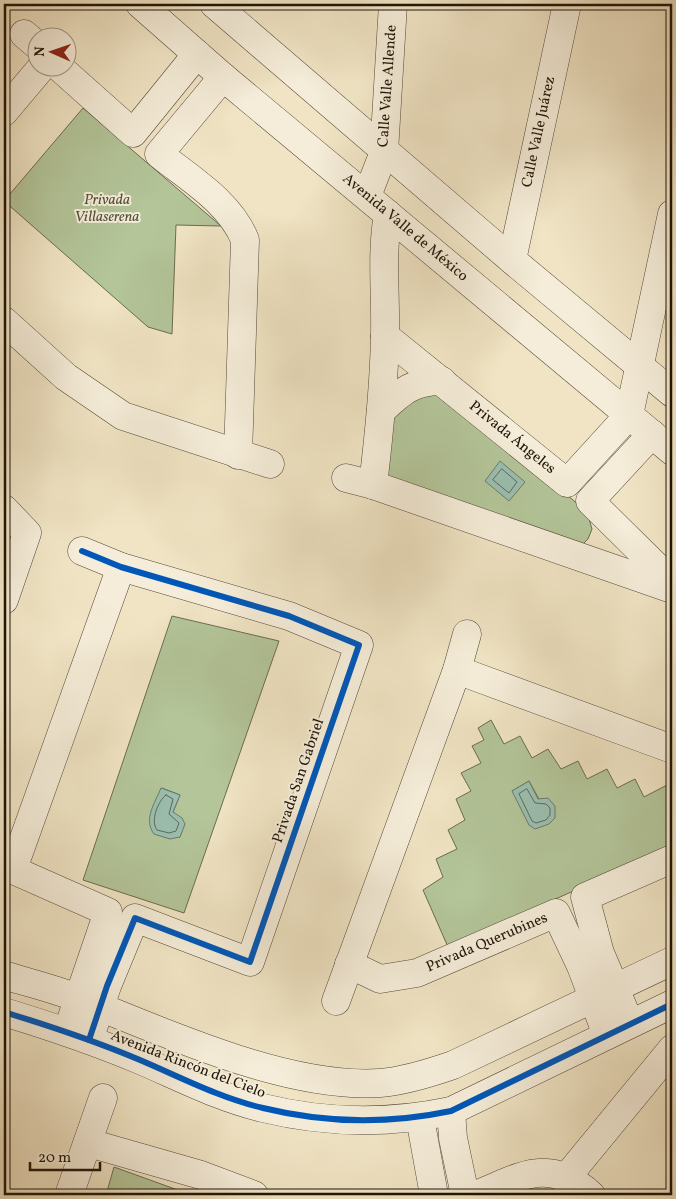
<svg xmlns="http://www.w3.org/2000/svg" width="676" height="1199" font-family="Vollkorn,serif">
<rect width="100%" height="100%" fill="#f0e4c4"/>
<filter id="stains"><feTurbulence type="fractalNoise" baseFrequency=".004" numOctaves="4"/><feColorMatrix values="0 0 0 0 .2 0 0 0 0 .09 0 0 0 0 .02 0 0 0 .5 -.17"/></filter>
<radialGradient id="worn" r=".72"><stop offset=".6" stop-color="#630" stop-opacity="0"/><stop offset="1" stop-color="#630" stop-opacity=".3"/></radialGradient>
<!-- green -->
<g fill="#b3c599" stroke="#696c50" fill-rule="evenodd">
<polygon points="83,108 221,226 176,225 172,334 148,327 4,201"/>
<polygon points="403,385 451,395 587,512 592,529 588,539 580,547 379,474 384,406"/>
<path d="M172,616L279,641L184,913L83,880ZM162,788L180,795L173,812L182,830L180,837H175Z"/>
<path d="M491,720L504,744L520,736L532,758L548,749L561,769L578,761L587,779L607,769L617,788L635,779L644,797L667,785L672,794V847L448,947L423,890L443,877L436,859L457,849L448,830L465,820L456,799L471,791L461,773L481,763L472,746L484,740L478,728ZM529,781L539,799L512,791Z"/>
<polygon points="114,1167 186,1193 193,1195 106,1195"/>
<polygon points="540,1190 561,1195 515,1195 517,1195"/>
</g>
<!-- water -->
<g fill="#9bbfb0" stroke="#697b6d">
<polygon points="500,461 525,482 509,501 485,481"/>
<polygon points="529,781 538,799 548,798 555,806 555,818 549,824 535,829 529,825 512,791"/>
<path d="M161,788L180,795L173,812L182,818L185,824L180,837L170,839L154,834C143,819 155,803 161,788Z"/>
</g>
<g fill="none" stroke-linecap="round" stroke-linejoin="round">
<!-- shore -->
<g stroke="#5d6a5c" stroke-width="1">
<polygon points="502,469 517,482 509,493 493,480"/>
<polygon points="527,789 535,803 546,804 550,808 550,815 546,820 536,823 532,821 519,794"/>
<path d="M166,795L173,799L169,814L179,823L176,831L169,833L157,830C150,821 158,801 166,795Z"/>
</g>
<defs>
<g id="minor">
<polyline points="24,34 38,46"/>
<polyline points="60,68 133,133 197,54"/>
<path d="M223,77L159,154C190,179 230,202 245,240L238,455"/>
<polyline points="4,112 41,68"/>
<polyline points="367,196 384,152 393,4"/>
<polyline points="512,260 567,4"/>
<polyline points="4,321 66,377 123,416 270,464"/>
<polyline points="385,336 567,483 629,415 672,214"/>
<path d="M381,411C402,391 413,381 442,381"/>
<polyline points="652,434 590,501 672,582"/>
<polyline points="346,478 373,485 672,589"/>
<path d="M373,485C379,435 384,386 385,336C386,295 381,254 388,214"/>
<polyline points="4,509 27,533 4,600"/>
<polyline points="82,551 121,567 289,616 359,645 250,962 135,918 107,986 89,1040"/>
<polyline points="457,670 672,749"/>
<polyline points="4,866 108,912 67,1032"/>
<polyline points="13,869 121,567"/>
<polyline points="349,964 380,979 417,973 556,913 581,966 607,1035"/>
<polyline points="336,1001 457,670 467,634"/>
<polyline points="630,1024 600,953 585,897 672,859"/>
<polyline points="451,1111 453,1138 465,1195"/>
<polyline points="420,1118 434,1195"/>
<polyline points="89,1143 201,1175 254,1195"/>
<polyline points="566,1178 672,1049"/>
<polyline points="69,1195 103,1098"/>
<path d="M475,1195C520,1178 547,1155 591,1195"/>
</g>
<g id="tertiary">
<polyline points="140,4 223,77 672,451"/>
<polyline points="214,4 512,260 672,393"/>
<path d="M4,975C29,983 55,989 80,999C166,1033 287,1089 380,1083C405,1081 430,1073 453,1065L672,961"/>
<path d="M4,1012C50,1026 95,1041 140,1060C180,1077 220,1098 263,1108C324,1123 389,1124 451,1111L672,1004"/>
</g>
</defs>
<!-- minor casing -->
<use href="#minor" stroke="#534837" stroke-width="29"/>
<!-- tertiary casing -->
<use href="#tertiary" stroke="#534837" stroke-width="29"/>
<!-- minor -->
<use href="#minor" stroke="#f5edd9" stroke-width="28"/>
<!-- tertiary -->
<use href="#tertiary" stroke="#f5edd9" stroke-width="28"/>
<defs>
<g id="cycleway">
<polyline points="82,551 121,567 289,616 359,645 250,962 135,918 107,986 89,1040"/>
<path d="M4,1012C50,1026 95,1041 140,1060C180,1077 220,1098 263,1108C324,1123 389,1124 451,1111L672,1004"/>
</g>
</defs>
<!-- cycleway casing -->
<use href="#cycleway" stroke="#f5edd9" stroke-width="9"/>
<!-- cycleway -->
<use href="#cycleway" stroke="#0057b8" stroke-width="6"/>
</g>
<g text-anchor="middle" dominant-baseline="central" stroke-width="4" stroke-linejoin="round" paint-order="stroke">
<!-- street labels -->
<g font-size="15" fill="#1f1408" stroke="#f5edd9">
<text transform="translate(388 86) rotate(-86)">Calle Valle Allende</text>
<text transform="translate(539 132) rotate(-78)">Calle Valle Juárez</text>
<text transform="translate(405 228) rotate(40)">Avenida Valle de México</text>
<text transform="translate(512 438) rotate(39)">Privada Ángeles</text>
<text transform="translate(299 781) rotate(-71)">Privada San Gabriel</text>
<text transform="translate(487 943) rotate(-23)">Privada Querubines</text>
<text transform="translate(188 1065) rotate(21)">Avenida Rincón del Cielo</text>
</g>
<!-- park labels -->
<g font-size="15" font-style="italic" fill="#53523b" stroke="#f5edd9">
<text x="107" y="200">Privada<tspan x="107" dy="17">Villaserena</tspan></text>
</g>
</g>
<!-- margin -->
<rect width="676" height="1199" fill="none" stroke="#f0e4c4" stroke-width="20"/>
<rect x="5" y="5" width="666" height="1189" fill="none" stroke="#1f1408" stroke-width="2.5"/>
<rect x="10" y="10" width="656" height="1179" fill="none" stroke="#1f1408"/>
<!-- north arrow -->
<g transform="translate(52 52) rotate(272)"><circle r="24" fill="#f5edd9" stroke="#9f9685"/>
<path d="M0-4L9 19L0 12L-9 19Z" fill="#8f2418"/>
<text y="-8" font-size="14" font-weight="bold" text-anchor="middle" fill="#1f1408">N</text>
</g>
<!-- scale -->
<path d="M30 1162v8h70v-8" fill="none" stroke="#1f1408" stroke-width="2.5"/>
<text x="38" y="1162" font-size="15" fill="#1f1408" stroke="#f5edd9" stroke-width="4" paint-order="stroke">20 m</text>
<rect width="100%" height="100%" filter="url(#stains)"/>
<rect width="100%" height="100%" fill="url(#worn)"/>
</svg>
